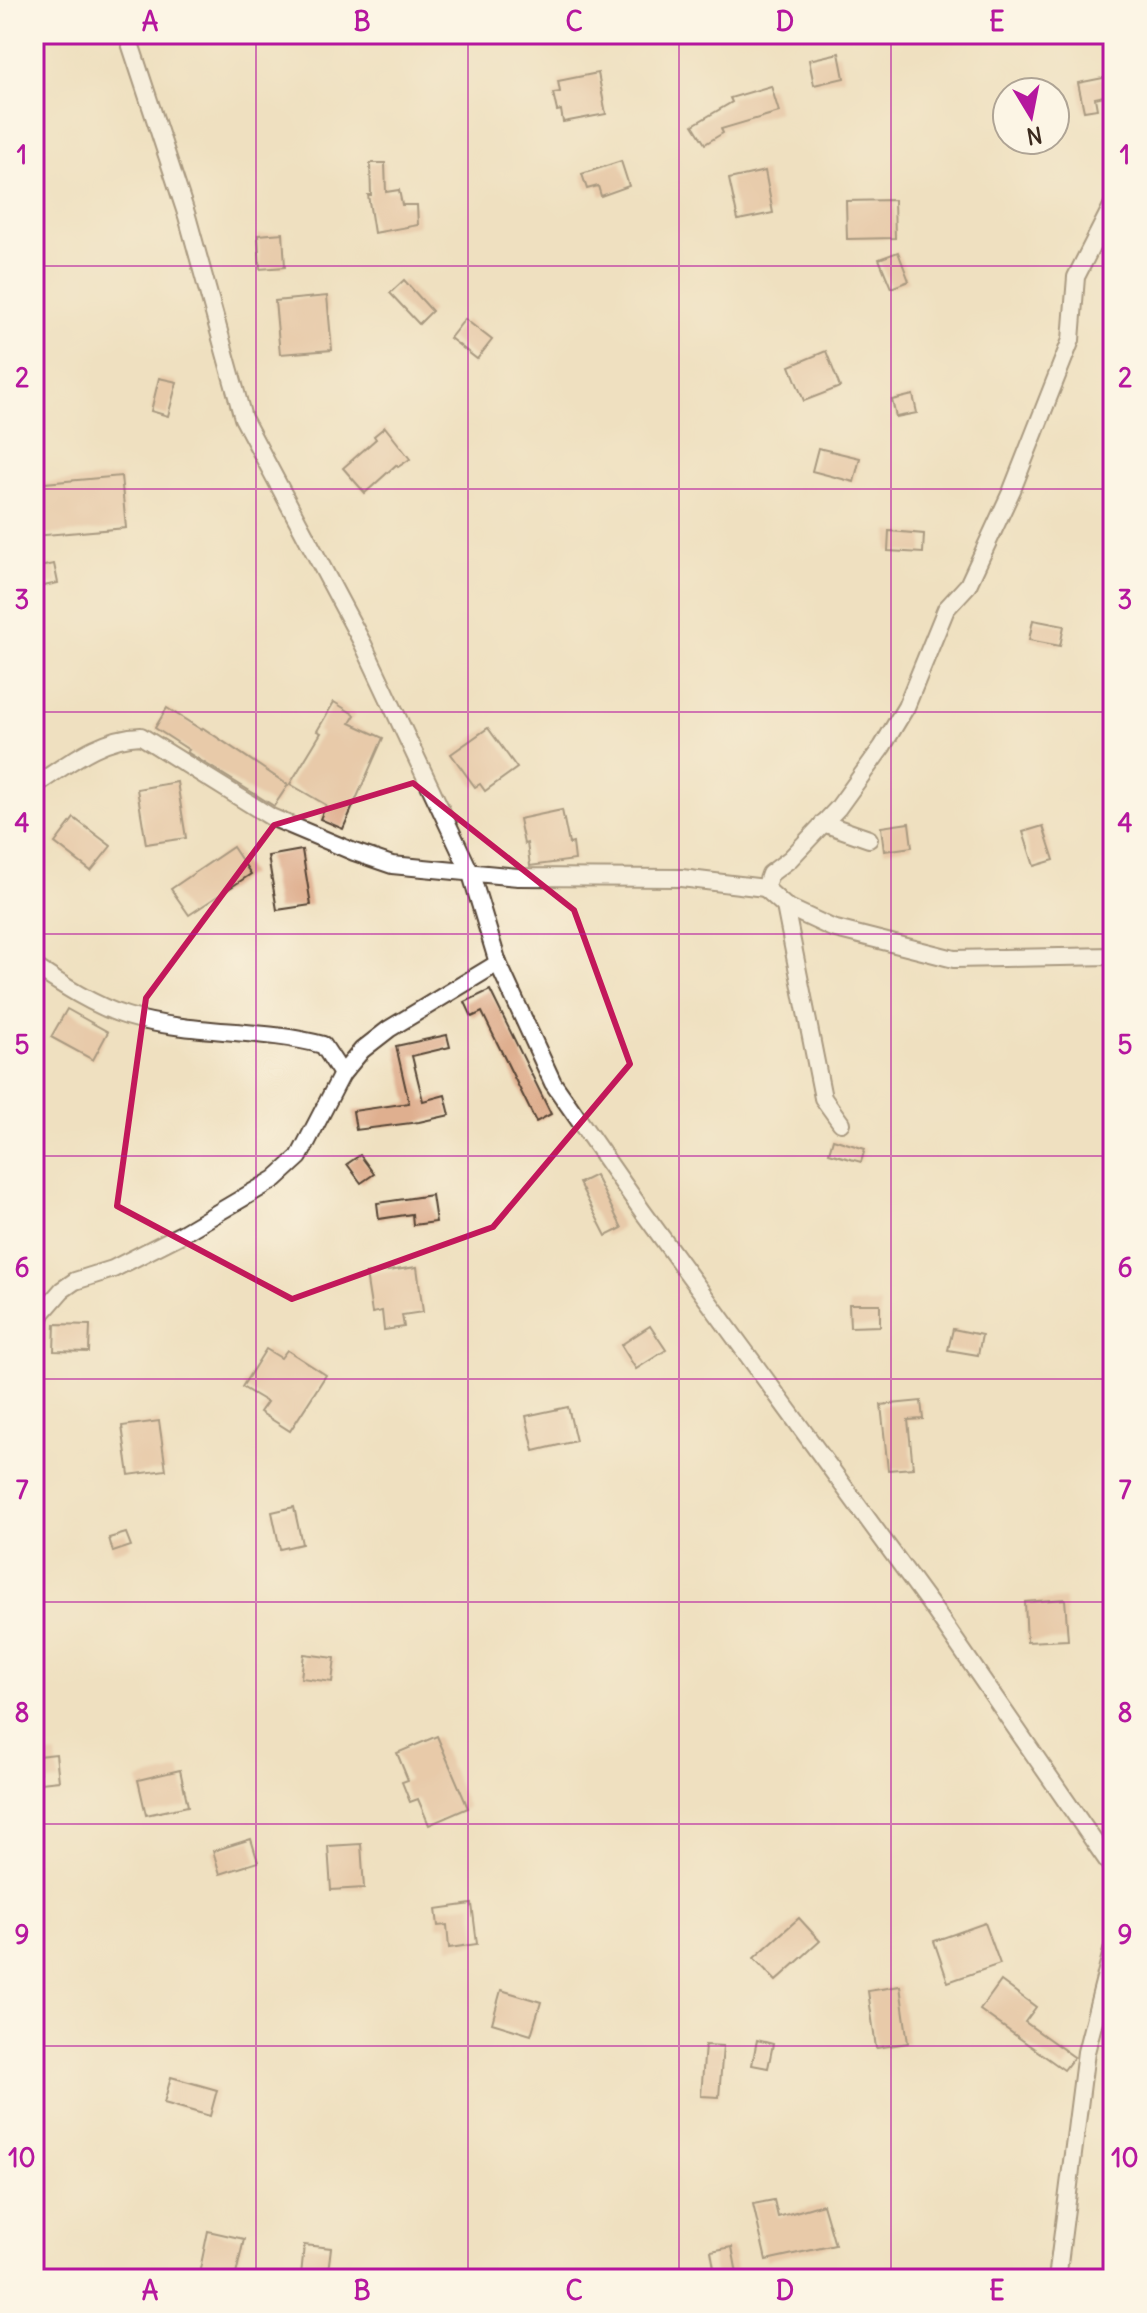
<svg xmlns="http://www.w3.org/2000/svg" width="1147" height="2313" font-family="Delius,sans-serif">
<rect width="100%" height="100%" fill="#fcf5e5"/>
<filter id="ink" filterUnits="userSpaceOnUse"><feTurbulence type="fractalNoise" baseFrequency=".0125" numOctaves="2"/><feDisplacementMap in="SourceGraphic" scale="16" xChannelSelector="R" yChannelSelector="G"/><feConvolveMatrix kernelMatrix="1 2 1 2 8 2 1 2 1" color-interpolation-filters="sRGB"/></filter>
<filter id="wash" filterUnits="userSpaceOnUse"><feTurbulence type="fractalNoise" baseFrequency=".006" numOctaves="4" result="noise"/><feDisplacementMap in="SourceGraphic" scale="32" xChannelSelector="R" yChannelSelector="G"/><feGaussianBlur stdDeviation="1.8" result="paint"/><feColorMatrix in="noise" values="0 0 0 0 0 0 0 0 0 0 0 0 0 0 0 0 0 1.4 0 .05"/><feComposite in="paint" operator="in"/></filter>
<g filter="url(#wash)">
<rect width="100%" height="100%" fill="#efe0c0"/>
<g id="blocks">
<!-- building -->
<g fill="#dfaf8f">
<polygon points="839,53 844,78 814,85 809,60"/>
<polygon points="598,73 606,114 563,122 561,110 557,111 553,93 560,92 558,81"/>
<polygon points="1113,76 1113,94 1095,98 1097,109 1084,111 1078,83"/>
<polygon points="771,86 779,112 721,129 723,133 705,144 693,125 732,102 730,98"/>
<polygon points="621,161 629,186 601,196 598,186 587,189 582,174"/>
<polygon points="370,163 385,163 386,192 399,190 402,205 417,205 418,225 374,233 368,195 371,195"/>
<polygon points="765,171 773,213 738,220 729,179"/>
<polygon points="894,200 895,238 847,239 846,201"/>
<polygon points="283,233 285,267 260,269 258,235"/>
<polygon points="898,252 909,281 891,288 879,259"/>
<polygon points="404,280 432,311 419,324 390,293"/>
<polygon points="327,296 332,350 280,354 275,301"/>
<polygon points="465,319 492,340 477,359 450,338"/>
<polygon points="826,351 840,387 804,401 790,366"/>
<polygon points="159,378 177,382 168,416 151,411"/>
<polygon points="913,395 917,413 896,417 892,400"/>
<polygon points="385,427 410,459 398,467 396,465 365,493 343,468 376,439 374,436"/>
<polygon points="818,448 860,458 854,482 812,471"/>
<polygon points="121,476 126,528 34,536 34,484"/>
<polygon points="889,531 924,534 923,553 888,551"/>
<polygon points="54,564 58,583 34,588 34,568"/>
<polygon points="1033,620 1064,626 1060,646 1029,640"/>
<polygon points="334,702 355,715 350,723 383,738 343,829 320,819 326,805 290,784 321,733 317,731"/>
<polygon points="167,708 202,730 203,728 288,785 274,806 187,752 189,750 155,728"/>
<polygon points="488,728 517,768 485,791 480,784 475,787 451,754"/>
<polygon points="177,782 186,838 146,844 137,789"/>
<polygon points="562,810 569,844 573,843 575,860 530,866 527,843 524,844 519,819"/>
<polygon points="74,818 111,846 91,871 55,843"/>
<polygon points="909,823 912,847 884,851 881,827"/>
<polygon points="1043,826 1054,860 1034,866 1023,832"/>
<polygon points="233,847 251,874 189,915 171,889"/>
<polygon points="302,850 311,905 277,910 268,856"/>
<polygon points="490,990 551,1114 536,1122 482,1012 472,1017 465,1002"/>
<polygon points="67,1009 108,1032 93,1060 51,1037"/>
<polygon points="447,1035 450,1047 412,1056 423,1101 445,1095 450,1115 419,1122 356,1130 353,1111 409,1103 396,1046"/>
<polygon points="833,1139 865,1149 861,1162 829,1153"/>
<polygon points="360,1155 374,1174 361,1183 347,1164"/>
<polygon points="595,1175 622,1228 606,1236 579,1183"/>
<polygon points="432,1195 436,1222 413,1225 412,1214 379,1219 377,1203"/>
<polygon points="417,1267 423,1312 402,1315 404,1327 384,1330 382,1311 372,1313 366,1274"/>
<polygon points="849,1304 880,1304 880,1326 850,1327"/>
<polygon points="55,1324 90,1325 89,1352 54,1351"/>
<polygon points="650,1326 666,1350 636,1369 621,1345"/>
<polygon points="953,1329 982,1335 978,1355 948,1350"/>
<polygon points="266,1349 281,1358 287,1350 326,1375 290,1431 260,1412 267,1402 242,1387"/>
<polygon points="921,1401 923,1419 908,1420 913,1468 888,1470 881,1405"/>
<polygon points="568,1407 576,1441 534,1451 526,1416"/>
<polygon points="159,1421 166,1470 129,1475 122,1426"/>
<polygon points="294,1507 302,1544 280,1549 272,1512"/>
<polygon points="126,1533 131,1546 113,1552 109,1538"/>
<polygon points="1065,1599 1068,1640 1027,1642 1025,1602"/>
<polygon points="304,1654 335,1658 332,1682 301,1678"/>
<polygon points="437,1736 468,1808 429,1825 418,1799 410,1802 402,1782 408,1780 397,1753"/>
<polygon points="56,1754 59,1781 41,1783 38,1756"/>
<polygon points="180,1770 188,1806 146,1815 138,1780"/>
<polygon points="251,1839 258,1862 220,1874 213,1851"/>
<polygon points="361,1844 364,1888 331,1890 328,1846"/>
<polygon points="472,1904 477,1944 449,1948 447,1925 438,1926 436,1909"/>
<polygon points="799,1918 820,1941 776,1981 754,1958"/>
<polygon points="985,1923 1000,1964 948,1982 934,1941"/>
<polygon points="1001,1981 1036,2007 1025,2022 1074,2057 1064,2070 980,2010"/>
<polygon points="900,1986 908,2043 876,2048 868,1991"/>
<polygon points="501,1990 541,2002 531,2035 492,2023"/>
<polygon points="757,2040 773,2044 768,2068 752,2065"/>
<polygon points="705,2045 723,2046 719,2097 701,2096"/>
<polygon points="171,2077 217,2090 210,2116 164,2103"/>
<polygon points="774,2200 778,2217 823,2204 835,2245 766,2260 753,2204"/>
<polygon points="208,2231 244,2239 235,2279 198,2279"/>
<polygon points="304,2245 331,2248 327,2279 301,2276"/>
<polygon points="732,2247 738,2279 716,2279 711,2251"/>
</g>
</g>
</g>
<g filter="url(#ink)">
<use href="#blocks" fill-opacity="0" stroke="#564536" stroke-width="2"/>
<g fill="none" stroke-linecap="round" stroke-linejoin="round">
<defs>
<g id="street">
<polyline points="127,34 187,216 243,418 363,644 471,874 498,963 553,1083 643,1212 935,1611 1113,1869"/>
<path d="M34,786C67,765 100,737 141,736L271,817L354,852L392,865L518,877L681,878L765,888L770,874L790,859L838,808L882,747L906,707L946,609L968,585L1012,490L1071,340L1076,277L1113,204"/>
<polyline points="823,823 869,839"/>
<polyline points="765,888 785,906 832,928 954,959 1113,956"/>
<polyline points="785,906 823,1098 841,1123"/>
<path d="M34,966C62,985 94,1006 127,1016C191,1035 260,1028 323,1045L342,1074"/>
<polyline points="34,1336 42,1313 62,1290 75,1281 113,1269 180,1235 275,1179 299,1157 342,1074 362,1050 389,1029 498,963"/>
<polyline points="1057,2279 1086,2052 1113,1947"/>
</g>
</defs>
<!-- street casing -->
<use href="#street" stroke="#564536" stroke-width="20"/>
<!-- street -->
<use href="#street" stroke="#fff" stroke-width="16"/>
</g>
</g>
<!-- marked area -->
<path d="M0 0H1147V2313H0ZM413,783L574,910L630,1064L493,1227L292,1299L117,1206L146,998L274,825Z" fill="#efe0c0" fill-opacity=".55" fill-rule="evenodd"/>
<path fill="none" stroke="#c2185b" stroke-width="6" stroke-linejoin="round" d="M413,783L574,910L630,1064L493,1227L292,1299L117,1206L146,998L274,825Z"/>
<!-- grid -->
<path fill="none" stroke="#b5179e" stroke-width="2" stroke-opacity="0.55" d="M256,34V2279M468,34V2279M679,34V2279M891,34V2279M34,266H1113M34,489H1113M34,712H1113M34,934H1113M34,1156H1113M34,1379H1113M34,1602H1113M34,1824H1113M34,2046H1113"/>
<!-- margin -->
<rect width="1147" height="2313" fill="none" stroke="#fcf5e5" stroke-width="88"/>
<!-- north arrow -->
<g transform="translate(1031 116) rotate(170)"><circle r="38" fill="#fcf5e5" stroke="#afa495" stroke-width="2"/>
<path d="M0-6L14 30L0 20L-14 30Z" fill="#b5179e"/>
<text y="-12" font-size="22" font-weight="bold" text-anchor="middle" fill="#3b2a1e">N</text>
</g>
<rect x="44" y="44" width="1059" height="2225" fill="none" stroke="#b5179e" stroke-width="3"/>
<g font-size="26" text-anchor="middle" font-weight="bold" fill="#b5179e">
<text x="150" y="31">A</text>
<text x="362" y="31">B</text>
<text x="574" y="31">C</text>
<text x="785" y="31">D</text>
<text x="997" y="31">E</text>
<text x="22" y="164">1</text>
<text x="1125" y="164">1</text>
<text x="22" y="387">2</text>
<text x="1125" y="387">2</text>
<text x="22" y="609">3</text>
<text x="1125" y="609">3</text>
<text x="22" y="832">4</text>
<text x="1125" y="832">4</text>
<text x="22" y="1054">5</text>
<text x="1125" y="1054">5</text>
<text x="22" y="1277">6</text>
<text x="1125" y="1277">6</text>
<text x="22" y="1499">7</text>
<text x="1125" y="1499">7</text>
<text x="22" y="1722">8</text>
<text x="1125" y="1722">8</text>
<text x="22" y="1944">9</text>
<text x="1125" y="1944">9</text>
<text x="22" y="2167">10</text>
<text x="1125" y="2167">10</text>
<text x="150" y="2300">A</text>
<text x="362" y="2300">B</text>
<text x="574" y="2300">C</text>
<text x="785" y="2300">D</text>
<text x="997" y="2300">E</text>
</g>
</svg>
